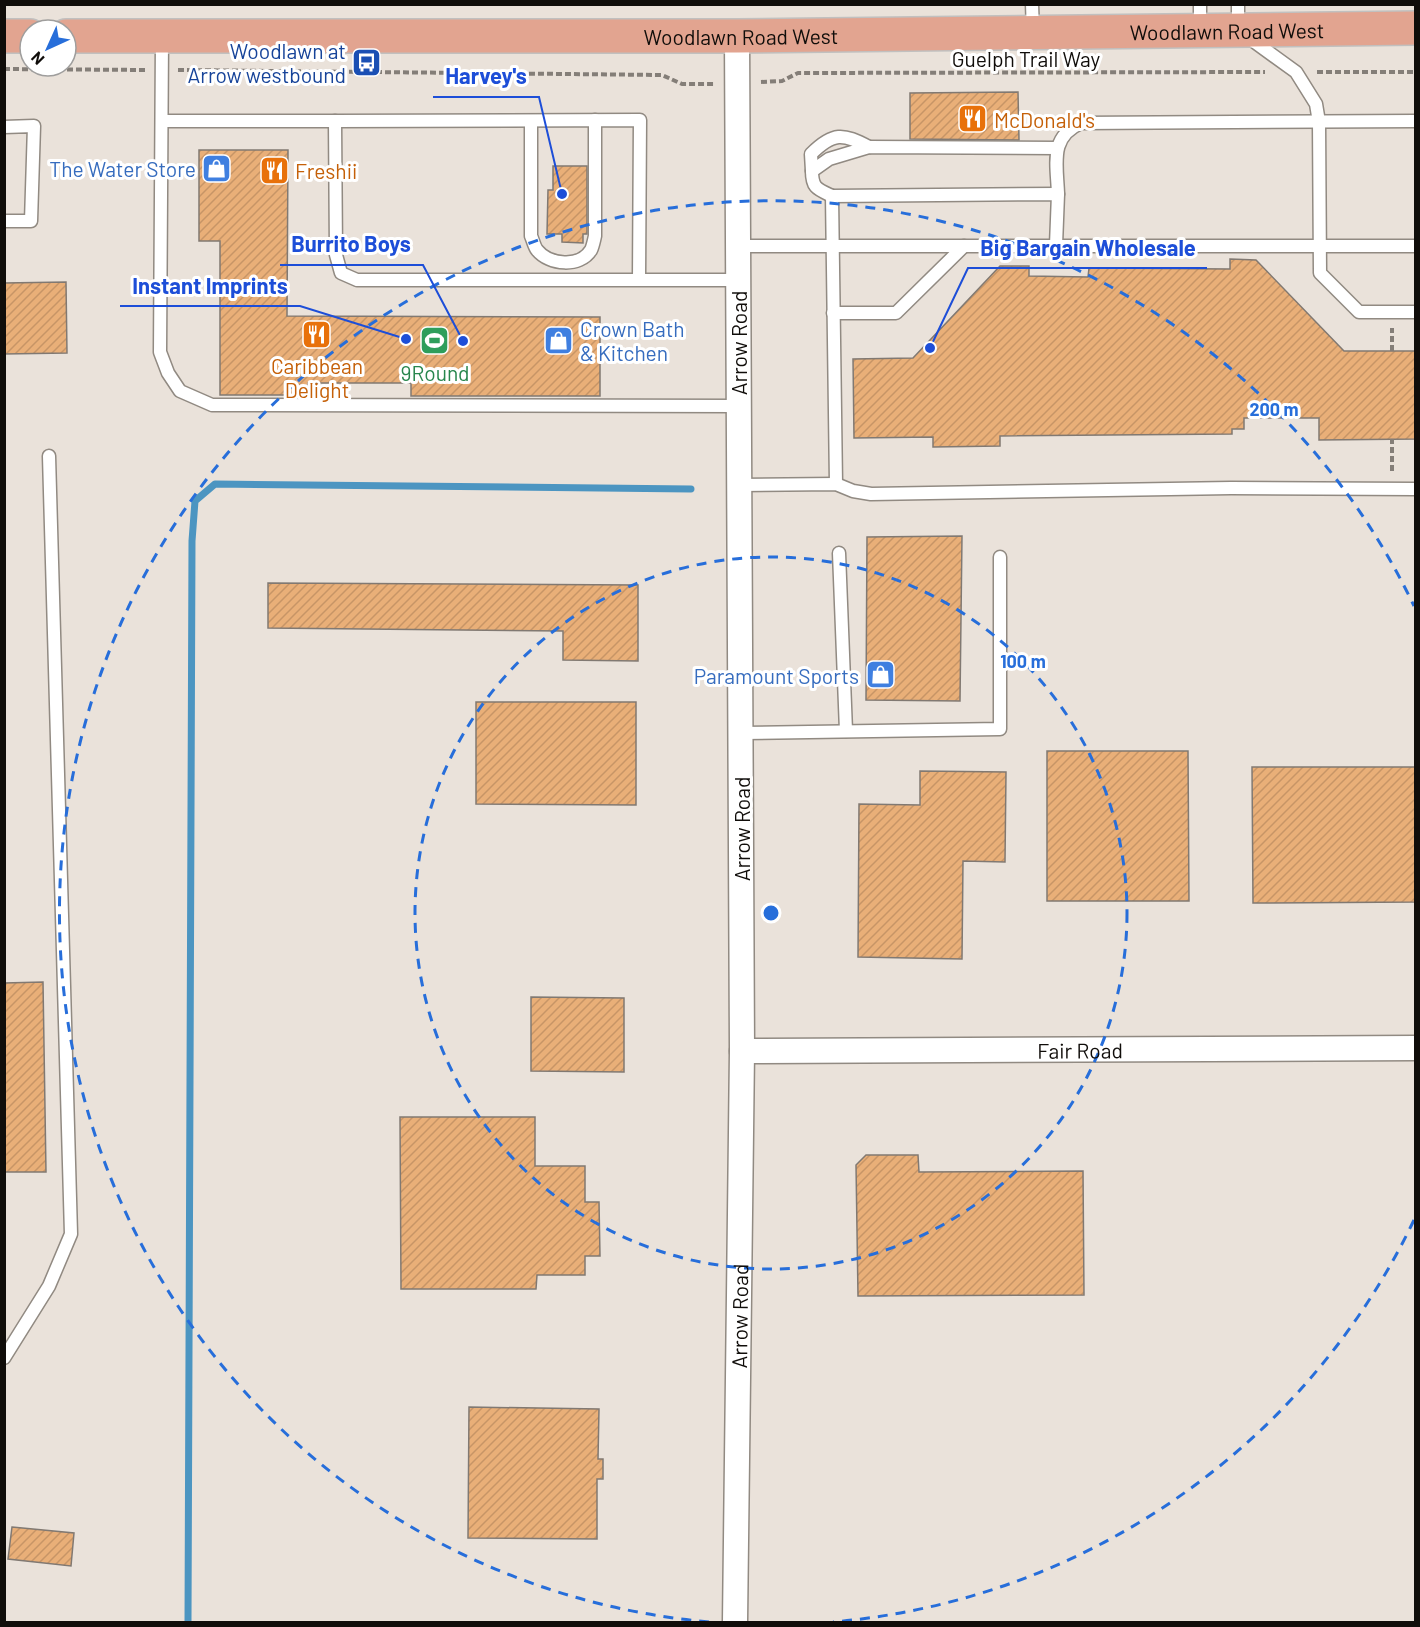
<svg xmlns="http://www.w3.org/2000/svg" width="1420" height="1627" font-family="Barlow,sans-serif">
<defs>
<pattern id="building-hatch" width="6" height="6" patternUnits="userSpaceOnUse" patternTransform="scale(1.5)"><rect width="6" height="6" fill="#e9af78"/><path d="M-1 1l2-2M0 6l6-6M5 7l2-2" fill="none" stroke="#c79566"/></pattern>
</defs>
<rect width="100%" height="100%" fill="#eae2da"/>
<g fill="none" stroke-linecap="round" stroke-linejoin="round">
<!-- stream -->
<polyline stroke="#4c95c1" stroke-width="7" points="188,1622 192,541 195,501 215,484 691,489"/>
</g>
<!-- building -->
<g fill="url(#building-hatch)" stroke="#817972" stroke-width="1.5">
<polygon points="1018,92 1019,140 910,139 910,93"/>
<polygon points="199,150 288,150 287,316 600,317 600,396 411,396 411,383 308,383 308,395 220,395 220,241 199,241"/>
<polygon points="553,166 587,166 587,234 583,234 583,243 562,242 562,234 547,234 548,190 553,190"/>
<polygon points="1230,259 1256,260 1344,351 1416,351 1416,439 1319,440 1319,418 1244,418 1244,429 1232,429 1232,434 1000,436 1000,446 933,447 933,437 854,438 853,359 913,358 1000,266 1029,266 1029,276 1088,277 1089,268 1230,269"/>
<polygon points="66,282 67,353 4,354 4,283"/>
<polygon points="962,536 960,701 866,700 867,537"/>
<polygon points="268,583 638,585 638,661 563,660 563,631 268,628"/>
<polygon points="476,702 636,702 636,805 476,804"/>
<polygon points="1047,751 1188,751 1189,901 1047,901"/>
<polygon points="1252,767 1416,767 1416,902 1253,903"/>
<polygon points="920,771 1006,772 1005,862 963,861 962,959 858,957 859,804 920,805"/>
<polygon points="43,982 46,1172 4,1172 4,983"/>
<polygon points="531,997 624,998 624,1072 531,1071"/>
<polygon points="400,1117 535,1117 535,1166 585,1166 585,1202 599,1202 600,1256 585,1256 585,1275 537,1275 536,1289 401,1289"/>
<polygon points="866,1155 918,1155 919,1172 1083,1171 1084,1295 858,1296 856,1165"/>
<polygon points="469,1407 599,1409 598,1459 603,1459 603,1479 597,1479 597,1539 468,1538"/>
<polygon points="12,1527 74,1533 71,1566 8,1559"/>
</g>
<g fill="none" stroke-linecap="round" stroke-linejoin="round">
<defs>
<g id="service">
<polyline points="1032,4 1033,32"/>
<polyline points="1200,4 1200,30"/>
<polyline points="1238,4 1238,30 1296,72 1316,104 1319,122 1320,273 1359,312 1416,312"/>
<polyline points="162,38 160,352 168,373 180,391 212,405 739,406"/>
<polyline points="162,121 335,121 336,255 341,273 357,280 738,280"/>
<polyline points="335,121 640,120 639,279"/>
<path d="M531,121V236C533,240 534,246 537,250C549,265 580,268 591,250C593,246 594,240 595,236V120"/>
<polyline points="4,127 34,126 31,221 4,221"/>
<path d="M812,171L811,154C833,132 843,133 869,147"/>
<path d="M1058,194C1057,164 1049,137 1081,123L1416,121"/>
<path d="M832,196C817,189 812,188 812,171L829,159L869,147L1057,148"/>
<polyline points="738,246 1416,246"/>
<polyline points="833,313 896,313 964,246"/>
<polyline points="836,484 832,196 1058,194 1056,245"/>
<polyline points="739,485 836,484 853,491 871,494 1231,488 1416,489"/>
<polyline points="839,553 846,731"/>
<polyline points="741,733 1000,729 1000,557"/>
<polyline points="4,1358 49,1286 71,1234 49,456"/>
</g>
<g id="minor">
<path id="s1" d="M742,1051L1416,1048"/>
<path id="s2" d="M735,1622L742,1051L737,36"/>
</g>
<g id="primary">
<polyline points="4,36 30,36"/>
<path id="s3" d="M66,36H737L1416,28"/>
</g>
</defs>
<!-- service casing -->
<use href="#service" stroke="#918a82" stroke-width="15"/>
<!-- minor casing -->
<use href="#minor" stroke="#918a82" stroke-width="27"/>
<!-- primary casing -->
<use href="#primary" stroke="#c1c0bf" stroke-width="36"/>
<!-- path -->
<g stroke="#847e78" stroke-width="4" stroke-dasharray="6 3" stroke-linecap="butt">
<polyline points="4,69 147,70"/>
<polyline points="178,70 662,75 682,84 715,84"/>
<polyline points="1317,72 1416,72"/>
<polyline points="761,82 782,81 798,73 1265,72"/>
<polyline points="1392,351 1392,328"/>
<polyline points="1392,471 1392,439"/>
</g>
<!-- service -->
<use href="#service" stroke="#fff" stroke-width="12"/>
<!-- minor -->
<use href="#minor" stroke="#fff" stroke-width="24"/>
<!-- primary -->
<use href="#primary" stroke="#e2a490" stroke-width="33"/>
</g>
<!-- distance rings -->
<g fill="none" stroke="#276eda" stroke-width="3" stroke-dasharray="10 8">
<circle cx="771" cy="913" r="356"/>
<path d="M1414 1220A712 712 0 0 1 833 1622M709 1622A712 712 0 1 1 1414 606"/>
</g>
<!-- icons -->
<defs>
<symbol id="bus-square" viewBox="-11 -11 22 22"><rect x="-9" y="-9" width="18" height="18" rx="4" fill="#1a4fb4" stroke="#fff"/><path d="M-5-6H5V4H4V6H2V4H-2V6H-4V4H-5ZM-3.5-4V0h7V-4ZM-3.5 1.2v1.5H-2V1.2ZM2 1.2v1.5H3.5V1.2Z" fill="#fff"/></symbol>
<symbol id="restaurant-square" viewBox="-11 -11 22 22"><rect x="-9" y="-9" width="18" height="18" rx="4" fill="#e8710a" stroke="#fff"/><path d="M-5-6h1v4h1v-4h1v4h1v-4h1v5L-1.5 .5V6h-2V.5L-5-1ZM5-6V6H3V1.5H1.5Q1.5-4 5-6Z" fill="#fff"/></symbol>
<symbol id="shop-square" viewBox="-11 -11 22 22"><rect x="-9" y="-9" width="18" height="18" rx="4" fill="#3f7fe0" stroke="#fff"/><path d="M-5-2.5h2.3a2.7 3.5 0 0 1 5.4 0H5L5.5 6h-11ZM-1.5-2.5h3a1.5 2.3 0 0 0-3 0Z" fill="#fff"/></symbol>
<symbol id="stadium-square" viewBox="-11 -11 22 22"><rect x="-9" y="-9" width="18" height="18" rx="4" fill="#2e9e5b" stroke="#fff"/><path d="M0-5a6.5 5 0 1 0 0 10a6.5 5 0 1 0 0-10ZM-3.5-1.8h7v3.6h-7Z" fill="#fff"/></symbol>
</defs>
<g fill-rule="evenodd">
<use href="#bus-square" x="350" y="46" width="33" height="33"/>
<use href="#restaurant-square" x="956" y="102" width="33" height="33"/>
<use href="#shop-square" x="200" y="152" width="33" height="33"/>
<use href="#restaurant-square" x="258" y="154" width="33" height="33"/>
<use href="#restaurant-square" x="300" y="318" width="33" height="33"/>
<use href="#shop-square" x="542" y="324" width="33" height="33"/>
<use href="#stadium-square" x="418" y="324" width="33" height="33"/>
<use href="#shop-square" x="864" y="658" width="33" height="33"/>
</g>
<g text-anchor="middle" dominant-baseline="central" stroke-width="6" stroke-linejoin="round" paint-order="stroke">
<!-- street labels -->
<g font-size="21" fill="#100d0a" stroke="#fff">
<text stroke="none"><textPath href="#s3" startOffset="1161">Woodlawn Road West</textPath></text>
<text stroke="none"><textPath href="#s3" startOffset="675">Woodlawn Road West</textPath></text>
<text x="1026" y="58">Guelph Trail Way</text>
<text transform="translate(738 343) rotate(-90)">Arrow Road</text>
<text transform="translate(741 829) rotate(-90)">Arrow Road</text>
<text stroke="none"><textPath href="#s1" startOffset="338">Fair Road</textPath></text>
<text stroke="none"><textPath href="#s2" startOffset="306">Arrow Road</textPath></text>
</g>
<!-- transit labels -->
<g font-size="21" fill="#164399" stroke="#fff" text-anchor="end">
<text x="346" y="50">Woodlawn at<tspan x="346" dy="24">Arrow westbound</tspan></text>
</g>
<!-- food labels -->
<g font-size="21" fill="#c56008" stroke="#fff" text-anchor="start">
<text x="994" y="119">McDonald's</text>
<text x="295" y="170">Freshii</text>
<text x="317" y="365" text-anchor="middle">Caribbean<tspan x="317" dy="24">Delight</tspan></text>
</g>
<!-- shop labels -->
<g font-size="21" fill="#366cbe" stroke="#fff" text-anchor="end">
<text x="196" y="168">The Water Store</text>
<text x="580" y="328" text-anchor="start">Crown Bath<tspan x="580" dy="24">&amp; Kitchen</tspan></text>
<text x="859" y="675">Paramount Sports</text>
</g>
<!-- leisure labels -->
<g font-size="21" fill="#27864d" stroke="#fff">
<text x="435" y="372">9Round</text>
</g>
</g>
<circle cx="771" cy="913" r="9" fill="#276eda" stroke="#fff" stroke-width="3"/>
<g font-size="18" text-anchor="middle" font-weight="bold" fill="#276eda" stroke="#fff" stroke-width="6" stroke-linejoin="round" paint-order="stroke">
<text x="1274" y="416">200 m</text>
<text x="1023" y="668">100 m</text>
</g>
<!-- callouts -->
<path fill="none" stroke="#1d4ed8" stroke-width="2" d="M562 194L539 97H433M463 341L423 265H280M930 348L968 268H1207M406 339L300 306H120"/>
<g fill="#1d4ed8" stroke="#fff" stroke-width="2">
<circle cx="562" cy="194" r="6"/>
<circle cx="463" cy="341" r="6"/>
<circle cx="930" cy="348" r="6"/>
<circle cx="406" cy="339" r="6"/>
</g>
<g font-size="22" text-anchor="middle" font-weight="bold" fill="#1d4ed8" stroke="#fff" stroke-width="6" stroke-linejoin="round" paint-order="stroke">
<text x="486" y="84">Harvey's</text>
<text x="351" y="252">Burrito Boys</text>
<text x="1088" y="256">Big Bargain Wholesale</text>
<text x="210" y="294">Instant Imprints</text>
</g>
<!-- border -->
<rect width="1420" height="1627" fill="none" stroke="#100d0a" stroke-width="12"/>
<!-- north arrow -->
<g transform="translate(48 48) rotate(225)"><circle r="28" fill="#ffffff" stroke="#9f9e9d" stroke-width="1.5"/>
<path d="M0-4.5L10 22L0 15L-10 22Z" fill="#276eda"/>
<text y="-9" font-size="16" font-weight="bold" text-anchor="middle" fill="#100d0a">N</text>
</g>
</svg>
